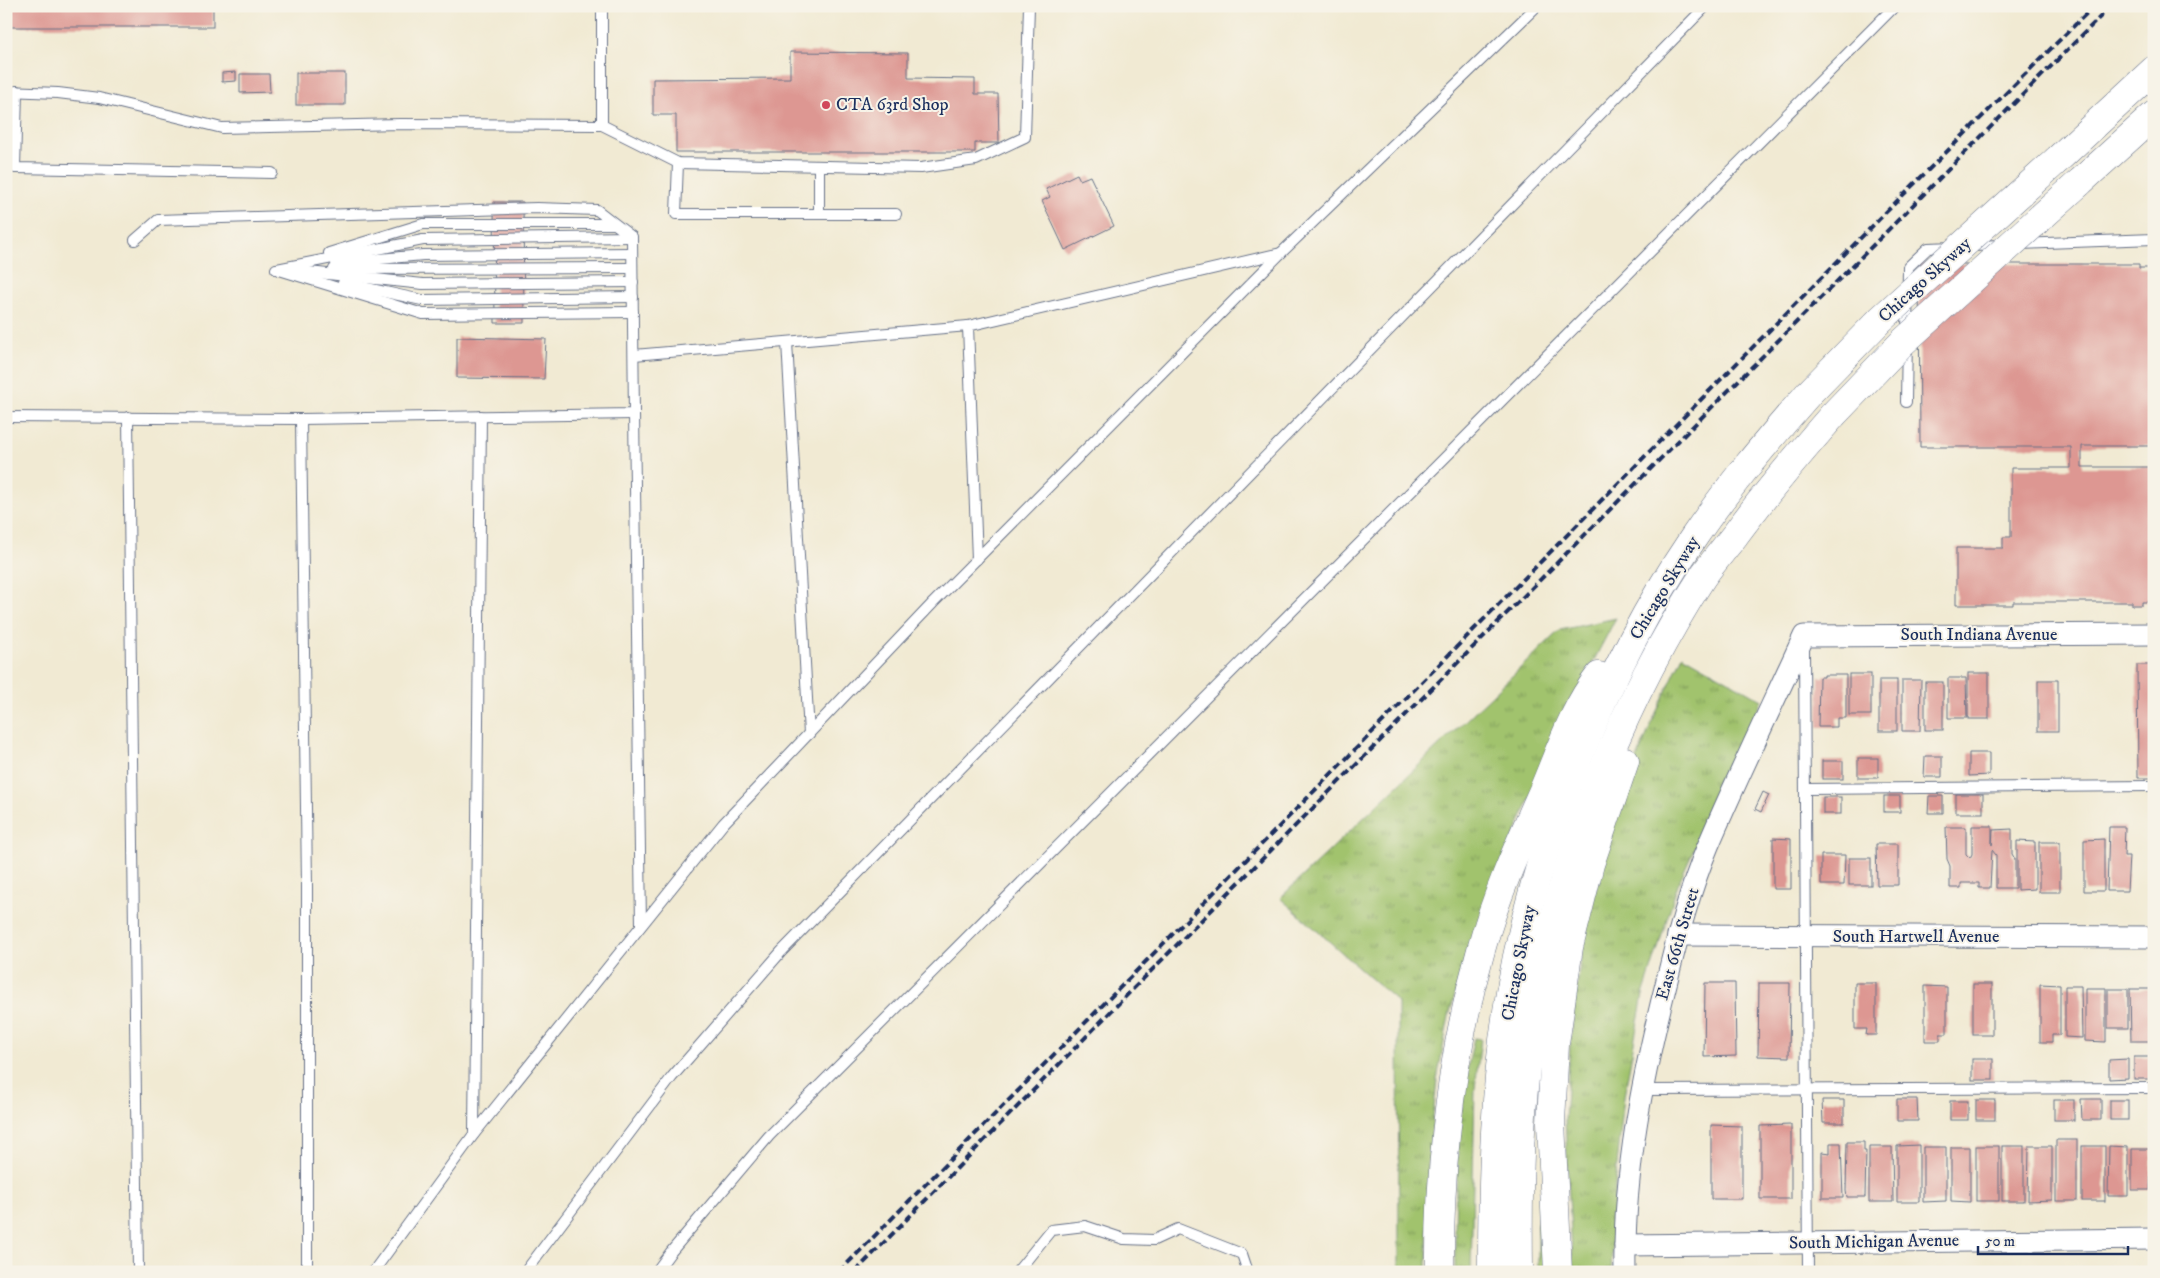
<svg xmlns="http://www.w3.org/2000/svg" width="2160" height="1278" font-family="'IM FELL DW Pica',serif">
<defs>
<pattern id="grass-tufts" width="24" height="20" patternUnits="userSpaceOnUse" patternTransform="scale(1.25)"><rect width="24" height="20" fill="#a1c36d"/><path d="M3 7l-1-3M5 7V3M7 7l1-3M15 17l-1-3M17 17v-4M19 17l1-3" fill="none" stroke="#829f5d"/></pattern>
</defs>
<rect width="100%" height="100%" fill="#f7f3e8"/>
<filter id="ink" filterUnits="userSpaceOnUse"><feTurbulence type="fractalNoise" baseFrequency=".02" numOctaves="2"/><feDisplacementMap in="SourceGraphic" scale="10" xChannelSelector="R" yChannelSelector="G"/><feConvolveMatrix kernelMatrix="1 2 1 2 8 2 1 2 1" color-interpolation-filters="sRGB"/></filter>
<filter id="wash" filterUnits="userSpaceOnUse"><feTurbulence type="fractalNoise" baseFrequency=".0096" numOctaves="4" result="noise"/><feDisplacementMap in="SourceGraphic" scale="20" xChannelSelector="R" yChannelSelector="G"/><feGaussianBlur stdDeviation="1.12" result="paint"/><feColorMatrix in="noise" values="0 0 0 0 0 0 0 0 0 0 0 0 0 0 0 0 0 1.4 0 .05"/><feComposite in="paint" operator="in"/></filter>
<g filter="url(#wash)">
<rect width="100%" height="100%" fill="#f1ead3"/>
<!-- grass -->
<g fill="url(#grass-tufts)" stroke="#5e7966">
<polygon points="1616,618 1562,721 1468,948 1449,1016 1437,1079 1428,1166 1427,1272 1399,1272 1398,1002 1280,898 1560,630"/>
<polygon points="1683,655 1762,700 1678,884 1643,995 1624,1096 1615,1186 1611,1272 1573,1272 1565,1120 1570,1046 1580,962 1602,860 1625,788 1655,715"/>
<path d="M1474,1038L1481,1039L1475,1088L1471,1272H1455C1455,1193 1456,1114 1474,1038Z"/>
<polygon points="1538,1206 1544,1206 1547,1272 1538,1272"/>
</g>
<g id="blocks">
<!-- building -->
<g fill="#dd9792">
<rect x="6" y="6" width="207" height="21"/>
<polygon points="790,52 908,53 908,78 975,79 975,94 998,94 999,143 975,143 975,152 676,152 676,115 653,115 653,79 790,78"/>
<polygon points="236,72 236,81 222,82 222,73"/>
<rect x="296" y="73" width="49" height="32"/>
<polygon points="240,74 269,74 270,92 240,93"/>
<polygon points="1077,174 1080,180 1090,176 1114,226 1065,250 1042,201 1050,197 1046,189"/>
<polygon points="494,202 523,202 524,323 495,323"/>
<polygon points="1919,264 2139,264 2139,268 2154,268 2154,446 2082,446 2082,467 2154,467 2154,602 2142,602 2142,605 2132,605 2132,602 2013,602 2013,605 1956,605 1956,548 2003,548 2003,537 2011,537 2011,468 2071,468 2071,447 1920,447"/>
<polygon points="457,337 546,339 544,379 457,378"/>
<polygon points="2137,665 2154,665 2154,778 2138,778"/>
<rect x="1968" y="673" width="21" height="46"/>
<rect x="1849" y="674" width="22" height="41"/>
<polygon points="1824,675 1846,675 1846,718 1837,718 1837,727 1818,727 1819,677 1824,677"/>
<polygon points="1948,678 1966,678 1967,718 1948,718"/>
<rect x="1879" y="680" width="18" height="51"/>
<polygon points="1902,680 1921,680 1920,731 1902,731"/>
<rect x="2038" y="680" width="20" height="51"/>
<rect x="1925" y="682" width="18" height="48"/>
<polygon points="1969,753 1989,753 1989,775 1969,776"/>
<polygon points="1925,756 1942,756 1942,777 1924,777"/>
<rect x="1858" y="758" width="20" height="20"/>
<rect x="1822" y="761" width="21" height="18"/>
<polygon points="1763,792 1769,795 1761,812 1755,809"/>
<rect x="1956" y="794" width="27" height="19"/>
<rect x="1884" y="796" width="16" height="16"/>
<polygon points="1929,796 1943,796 1943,813 1928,813"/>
<rect x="1823" y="797" width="18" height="17"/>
<polygon points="1972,826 1992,826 1992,845 1993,830 2012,829 2012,854 2015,859 2015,888 1996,888 1996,855 1992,850 1990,888 1979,888 1979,883 1961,883 1961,888 1950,888 1950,866 1947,859 1946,827 1966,827 1966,854 1970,858 1972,854"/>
<polygon points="2109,827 2125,827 2124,856 2129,856 2127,891 2107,891"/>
<polygon points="1773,838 1791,839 1791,889 1773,889"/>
<polygon points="2104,839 2104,891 2084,891 2084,840"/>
<polygon points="2017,841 2035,842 2035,889 2017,890"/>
<rect x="2039" y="842" width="21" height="50"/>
<polygon points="1876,844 1898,844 1898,885 1877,885"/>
<polygon points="1821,855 1845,855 1844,885 1821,885"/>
<rect x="1849" y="858" width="22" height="27"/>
<polygon points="1705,983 1735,983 1736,1056 1704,1057"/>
<polygon points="1759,983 1790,983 1789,1057 1758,1056"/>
<polygon points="1855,983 1876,983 1876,1035 1866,1035 1867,1029 1855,1029"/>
<rect x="1973" y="984" width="19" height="51"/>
<polygon points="2040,984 2060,985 2060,1035 2052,1035 2052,1042 2040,1042"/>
<polygon points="1925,986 1947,987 1947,1034 1940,1034 1940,1041 1925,1041"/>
<polygon points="2065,986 2081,986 2082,1038 2065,1037"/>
<polygon points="2085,988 2106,988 2106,1042 2085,1041"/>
<rect x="2108" y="989" width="20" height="39"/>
<polygon points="2130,989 2152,989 2152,1041 2131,1041"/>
<rect x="2134" y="1057" width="17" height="22"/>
<rect x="1972" y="1059" width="21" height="21"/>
<polygon points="2128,1059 2128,1078 2109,1079 2109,1060"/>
<polygon points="1897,1099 1917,1099 1918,1121 1897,1121"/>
<polygon points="2081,1099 2101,1099 2101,1120 2082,1120"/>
<polygon points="1822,1100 1844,1100 1844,1123 1823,1123"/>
<rect x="1976" y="1100" width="19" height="20"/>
<rect x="2054" y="1100" width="20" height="20"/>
<rect x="2110" y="1100" width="18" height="20"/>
<rect x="1950" y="1101" width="18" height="19"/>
<polygon points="1711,1125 1742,1126 1742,1199 1711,1199"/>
<polygon points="1791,1125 1791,1199 1760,1199 1760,1126"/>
<rect x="2056" y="1140" width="21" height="61"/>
<polygon points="1847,1142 1864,1142 1864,1151 1866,1151 1865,1197 1847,1197 1846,1191"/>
<polygon points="1830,1143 1841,1143 1843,1198 1822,1198 1822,1152 1830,1153"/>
<polygon points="1919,1145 1919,1202 1897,1202 1897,1146"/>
<rect x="1976" y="1146" width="23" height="55"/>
<rect x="2002" y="1146" width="22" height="55"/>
<polygon points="2029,1146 2052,1146 2052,1200 2028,1201"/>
<rect x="2082" y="1146" width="23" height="55"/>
<polygon points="2109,1146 2128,1147 2128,1196 2108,1196"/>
<polygon points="1869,1147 1892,1147 1893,1202 1869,1202"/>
<polygon points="1923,1147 1946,1147 1946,1201 1923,1202"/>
<polygon points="1951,1147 1970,1147 1970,1202 1951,1201"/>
<polygon points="2132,1149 2152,1149 2150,1190 2132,1190"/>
</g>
</g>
</g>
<g filter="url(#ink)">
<use href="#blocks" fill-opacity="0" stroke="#667087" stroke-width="1"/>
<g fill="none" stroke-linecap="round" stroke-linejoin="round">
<defs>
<g id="service">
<polyline points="602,6 602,125 678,163 921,168 976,160 1025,137 1029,6"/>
<polyline points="6,91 58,93 99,98 222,128 400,124 602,125"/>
<polyline points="17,91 15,168 272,173"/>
<polyline points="678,163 676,214 896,214"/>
<polyline points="819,214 819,166"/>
<polyline points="2020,244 2154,239"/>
<polyline points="1970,246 2003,245"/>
<polyline points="329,253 423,224 614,224"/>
<polyline points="336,263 423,255 632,253"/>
<polyline points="276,269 423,314 633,312"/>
<polyline points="277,269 423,240 632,237"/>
<polyline points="334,269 632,268"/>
<polyline points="299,271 423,284 633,282"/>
<polyline points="343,283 422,300 633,297"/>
<polyline points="968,326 977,559"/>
<polyline points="787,342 809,734"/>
<polyline points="634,355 968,326 1281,253"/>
<polyline points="1906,402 1908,267 1928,248 1953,247"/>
<polyline points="634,414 641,925"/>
<polyline points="6,417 301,419 634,414 632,237 597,210 537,208 158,220 135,240"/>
<polyline points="128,417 138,1272"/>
<polyline points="301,419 307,886 307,1272"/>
<polyline points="1804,648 1808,1272"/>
<polyline points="1805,789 2154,786"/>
<polyline points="1642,1090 2154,1088"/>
<polyline points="474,1134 481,416"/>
<polyline points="373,1272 474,1134 723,824 933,603 1282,252 1537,6"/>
<polyline points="525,1272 672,1077 781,952 1706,6"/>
<polyline points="656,1272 670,1253 769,1136 1895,6"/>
<polyline points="1017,1272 1051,1230 1085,1226 1124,1239 1154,1240 1178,1229 1242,1254 1248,1272"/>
</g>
<g id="minor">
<polyline points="1678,935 2154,937"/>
<polyline points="1625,1245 2154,1239"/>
<path d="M1625,1272C1623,1173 1643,1075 1667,980C1678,935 1690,889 1708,846C1738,775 1772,706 1804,636L2154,634"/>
</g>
<g id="motorway">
<polyline points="2057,160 2154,70"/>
<polyline points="2079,183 2154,115"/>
<path d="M1440,1272C1439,1163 1451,1055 1481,950C1496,894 1521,840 1544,788C1560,750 1574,708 1599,676"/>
<path d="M1492,1272C1492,1179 1494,1085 1510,993C1536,841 1606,667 1692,540C1727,488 1768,440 1809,393"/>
<path d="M1519,1272C1518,1188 1519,1100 1533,1018C1559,861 1617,710 1703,576C1713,562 1724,549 1735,535C1766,493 1799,454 1833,415"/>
<polyline points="1558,1272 1551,1122 1555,1044 1569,947 1590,864 1625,761"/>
</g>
</defs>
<!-- service casing -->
<use href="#service" stroke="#667087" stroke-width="12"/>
<!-- minor casing -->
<use href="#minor" stroke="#667087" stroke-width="23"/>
<!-- motorway casing -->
<use href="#motorway" stroke="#667087" stroke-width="29"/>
<!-- service -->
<use href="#service" stroke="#fff" stroke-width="10"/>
<!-- minor -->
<use href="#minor" stroke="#fff" stroke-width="21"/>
<!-- motorway -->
<use href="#motorway" stroke="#fff" stroke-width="28"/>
<!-- rail -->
<g stroke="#1b2f5e" stroke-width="4" stroke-dasharray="8 4" stroke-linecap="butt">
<polyline points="839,1272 1905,193 2094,6"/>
<polyline points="855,1272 1127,995 2111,6"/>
</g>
<defs>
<g id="motorway-bridge">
<polyline points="1809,393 1881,319 2057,160"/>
<polyline points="1833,415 1903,342 2079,183"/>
</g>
</defs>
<!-- motorway-bridge casing -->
<use href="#motorway-bridge" stroke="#667087" stroke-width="29" stroke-linecap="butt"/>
<!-- motorway-bridge -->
<use href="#motorway-bridge" stroke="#fff" stroke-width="28"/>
</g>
</g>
<!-- markers -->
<circle fill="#d1495b" stroke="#f7f3e8" stroke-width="2" cx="826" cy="105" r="5"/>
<g text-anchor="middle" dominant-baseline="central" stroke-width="4" stroke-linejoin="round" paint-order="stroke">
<!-- poi labels -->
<g font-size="18" fill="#1b2f5e" stroke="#f7f3e8" text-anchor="start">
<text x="836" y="105">CTA 63rd Shop</text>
</g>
<!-- street labels -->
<g font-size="18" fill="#1b2f5e" stroke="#f7f3e8">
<text transform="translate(1925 280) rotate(-42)">Chicago Skyway</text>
<text transform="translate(1665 588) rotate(-59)">Chicago Skyway</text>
<text x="1979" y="635">South Indiana Avenue</text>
<text x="1916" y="937">South Hartwell Avenue</text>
<text transform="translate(1678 944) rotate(-74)">East 66th Street</text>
<text transform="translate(1519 963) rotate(-79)">Chicago Skyway</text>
<text transform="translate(1874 1242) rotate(-1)">South Michigan Avenue</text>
</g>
</g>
<!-- margin -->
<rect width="2160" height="1278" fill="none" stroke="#f7f3e8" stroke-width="25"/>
<!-- scale -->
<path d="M1978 1246v8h150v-8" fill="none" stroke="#1b2f5e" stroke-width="2.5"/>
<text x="1985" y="1246" font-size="15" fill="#1b2f5e" stroke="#f7f3e8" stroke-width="4" paint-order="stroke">50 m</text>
</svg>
